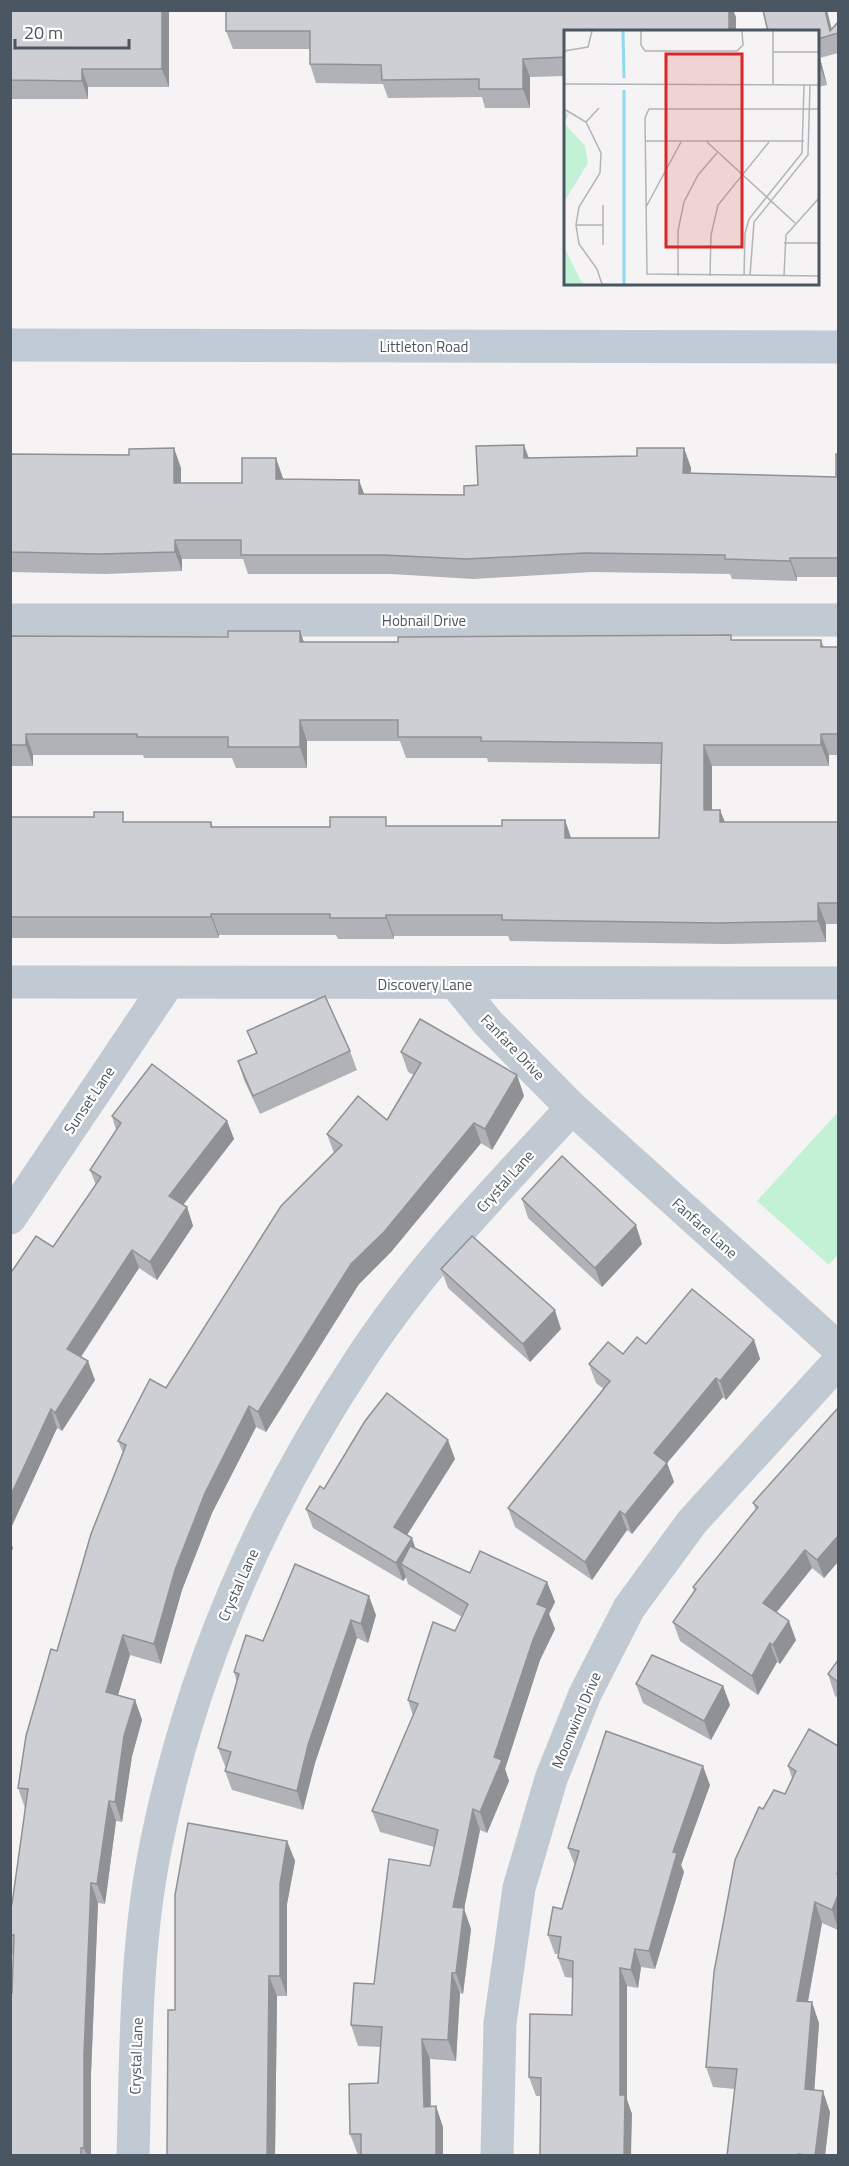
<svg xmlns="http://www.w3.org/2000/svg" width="849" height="2166" font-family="'Titillium Web',sans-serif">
<rect width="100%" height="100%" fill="#f5f3f3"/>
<!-- green -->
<polygon fill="#c3f1d5" points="838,1112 838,1254 829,1265 757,1201"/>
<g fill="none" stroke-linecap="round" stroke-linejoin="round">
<!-- street -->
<g stroke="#c1cad2" stroke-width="33">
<polyline points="10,620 838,620"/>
<polyline points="10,982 838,983"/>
<polyline points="456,984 489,1024 572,1108 838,1348"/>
<polyline points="10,1218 168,983"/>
<path d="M133,2156C136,2052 135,1947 156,1845C191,1671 262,1508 360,1360C420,1268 498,1188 572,1108"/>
<polyline points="497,2156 500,2023 519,1888 551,1779 585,1694 629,1608 692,1522 838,1362"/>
</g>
<!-- secondary -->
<polyline stroke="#c1cbd6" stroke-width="33" points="10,345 838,347"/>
</g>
<!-- wall -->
<g fill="#b0b2b7">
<polygon points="10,10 169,10 169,87 88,87 88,99 10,99"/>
<polygon points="736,17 566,32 566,76 530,77 530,108 485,108 482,97 388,98 383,84 316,83 310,64 310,49 233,49 226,31"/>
<polygon points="838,22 838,53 820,58 827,85 818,87 818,32 831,29"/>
<polygon points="684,448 691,468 691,473 836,477 838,454 838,577 797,577 797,581 732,579 730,574 592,572 473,579 391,574 248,574 243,559 182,559 182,571 106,574 10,572 10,454 181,468 181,483 242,483 283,478 283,479 364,494 464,495 478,485 529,458 637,456"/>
<polygon points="300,631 304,642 821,640 824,647 838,647 838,755 829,755 829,766 712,766 712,810 720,810 725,822 838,822 838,924 826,924 826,942 726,944 510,941 508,936 394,936 394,939 338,939 336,935 219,935 219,938 10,938 10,817 127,822 211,822 213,827 502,826 565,820 571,838 659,838 661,764 488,762 487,758 406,758 400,741 307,741 307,768 236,768 232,758 144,758 143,755 33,755 33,766 10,766 10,636 228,637"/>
<polygon points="247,1031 350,1051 357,1070 260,1114 244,1080 238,1061 256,1053"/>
<polygon points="401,1052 517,1075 524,1096 492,1150 481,1143 391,1252 359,1284 266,1432 256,1427 212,1513 182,1590 161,1664 130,1655 118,1695 135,1700 142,1720 132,1756 122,1822 116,1821 105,1904 98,1903 91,2074 91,2156 10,2156 12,1993 13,1955 10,1955 10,1904 12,1904 25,1808 18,1788 57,1651 123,1453 118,1441 166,1388 334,1153 327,1134 387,1120 414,1075 408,1072"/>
<polygon points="112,1116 227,1121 234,1139 183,1205 187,1207 193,1226 157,1280 139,1268 81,1357 95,1380 62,1431 57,1428 10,1530 53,1247 96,1185 90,1170 116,1130"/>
<polygon points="522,1199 642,1244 602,1287 528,1218"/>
<polygon points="441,1269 561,1329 530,1362 448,1288"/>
<polygon points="754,1340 760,1359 726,1400 723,1397 667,1463 674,1482 632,1534 627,1530 592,1580 515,1527 508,1508 604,1389 596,1383 589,1364 623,1354 646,1344"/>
<polygon points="838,1408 838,1562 824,1578 812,1568 777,1612 796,1640 780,1664 777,1662 758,1695 680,1641 673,1622 694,1591 693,1587 756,1510 753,1503"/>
<polygon points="455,1459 407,1535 416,1549 470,1573 547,1582 555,1602 549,1614 555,1629 540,1660 505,1769 509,1781 487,1833 480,1830 464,1909 471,1929 463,1994 460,1993 456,2061 430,2059 431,2107 443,2127 443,2156 358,2155 350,2134 378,2083 381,2047 358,2046 351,2025 374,1984 430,1866 434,1847 380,1832 372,1811 413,1716 408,1700 455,1631 462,1617 408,1584 406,1577 403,1581 313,1528 306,1509 324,1489"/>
<polygon points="295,1564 376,1615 368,1643 357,1638 315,1763 303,1810 232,1790 225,1771 226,1767 225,1766 218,1748 237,1682 234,1672 263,1641"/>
<polygon points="838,1660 838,1698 835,1696 828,1674"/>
<polygon points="636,1684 723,1686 730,1705 711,1740 643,1703"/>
<polygon points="838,1746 838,1930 822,1923 808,2002 819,2023 814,2090 830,2112 825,2156 727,2156 735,2089 713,2087 706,2067 763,1809 785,1794 792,1778 788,1766"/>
<polygon points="710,1785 681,1865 684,1872 655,1969 641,1967 638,1988 627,1986 627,2100 632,2114 541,2096 536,2096 529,2077 572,2015 573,1978 565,1977 558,1958 559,1954 555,1954 548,1935 562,1909 575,1866 568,1848"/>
<polygon points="287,1841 295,1861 287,1904 287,1996 277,1996 275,2156 167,2156 175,2010"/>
</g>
<!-- shaded-wall -->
<g fill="#909195">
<polygon points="162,10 169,10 169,87 162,69"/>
<polygon points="729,10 733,10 736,17 736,32 729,32"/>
<polygon points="825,10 827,10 833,34 830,31"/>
<polygon points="818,51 820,58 827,85 820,67 818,56"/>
<polygon points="523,59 530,77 530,108 523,89"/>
<polygon points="82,69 88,87 88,99 82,81"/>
<polygon points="524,445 531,464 524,458"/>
<polygon points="174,448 181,468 181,502 174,483"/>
<polygon points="684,448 691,468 690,492 683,473"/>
<polygon points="276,458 283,478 283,498 276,479"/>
<polygon points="359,480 366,499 359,494"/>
<polygon points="175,540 182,559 182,571 175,552"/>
<polygon points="790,558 797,577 797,581 790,561"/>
<polygon points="300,631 307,652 300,642"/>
<polygon points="300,720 307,741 307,768 300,747"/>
<polygon points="26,734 33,755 33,766 26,745"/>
<polygon points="821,734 829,755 829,766 821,745"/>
<polygon points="704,745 712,766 712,831 704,810"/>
<polygon points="720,810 728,831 720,822"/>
<polygon points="565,820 572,841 565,838"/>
<polygon points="818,903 826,924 826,942 818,921"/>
<polygon points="211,914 219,935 219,938 211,917"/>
<polygon points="386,915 394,936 394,939 386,918"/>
<polygon points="517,1075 524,1096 492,1150 485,1129"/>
<polygon points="227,1121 234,1139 176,1214 169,1196"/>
<polygon points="474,1123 481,1143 391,1252 359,1284 266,1432 258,1412 351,1264"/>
<polygon points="187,1207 193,1226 157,1280 150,1262"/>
<polygon points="636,1225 642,1244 602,1287 595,1268"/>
<polygon points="132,1250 139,1268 74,1367 67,1349"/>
<polygon points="555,1310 561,1329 530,1362 523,1344"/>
<polygon points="754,1340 760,1359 726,1400 720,1381"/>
<polygon points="88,1361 95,1380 62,1431 55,1413"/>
<polygon points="716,1378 723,1397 667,1463 674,1482 632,1534 625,1515 654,1453"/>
<polygon points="249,1406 256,1427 212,1513 182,1590 161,1664 154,1644 175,1570 205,1493"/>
<polygon points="51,1409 57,1428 10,1530 10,1497"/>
<polygon points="448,1440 455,1459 400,1546 394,1527"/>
<polygon points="620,1511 627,1530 592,1580 585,1562"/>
<polygon points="838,1536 838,1562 824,1578 817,1560"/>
<polygon points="412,1538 418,1556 401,1564 406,1577 403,1581 396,1563"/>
<polygon points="10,1540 13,1548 10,1556"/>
<polygon points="805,1550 812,1568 769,1621 763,1603"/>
<polygon points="547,1582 555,1602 549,1614 555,1629 540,1660 505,1769 509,1781 487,1833 480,1812 537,1604"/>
<polygon points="369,1596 376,1615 368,1643 361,1624"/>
<polygon points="351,1620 357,1638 315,1763 303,1810 297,1791 308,1745"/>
<polygon points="789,1621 796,1640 780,1664 773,1645"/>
<polygon points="123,1635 130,1655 113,1712 106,1692"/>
<polygon points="770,1643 777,1662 758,1695 752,1676"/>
<polygon points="723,1686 730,1705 711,1740 704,1721"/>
<polygon points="135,1700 142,1720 132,1756 122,1822 115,1802 124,1736"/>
<polygon points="703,1766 710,1785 681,1865 684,1872 655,1969 649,1951 673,1852"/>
<polygon points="109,1801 116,1821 105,1904 97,1884"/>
<polygon points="473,1809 480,1830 464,1909 471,1929 463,1994 456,1973 453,1907"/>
<polygon points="287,1841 295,1861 287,1904 287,1996 280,1976 280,1884"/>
<polygon points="91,1883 98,1903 91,2074 91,2156 87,2156 84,2148 84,2054"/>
<polygon points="838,1895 838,1928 832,1910"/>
<polygon points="815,1902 822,1923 804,2022 797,2001"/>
<polygon points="635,1949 641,1967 638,1988 631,1970"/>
<polygon points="620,1968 627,1986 627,2100 632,2114 631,2156 624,2156 620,2095"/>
<polygon points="452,1973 460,1993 456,2061 448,2040"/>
<polygon points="269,1976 277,1996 275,2156 267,2156"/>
<polygon points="812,2002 819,2023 813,2110 805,2089"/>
<polygon points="422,2039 430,2059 431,2128 424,2107"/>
<polygon points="823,2091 830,2112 825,2156 815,2156"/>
<polygon points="436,2106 443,2127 443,2156 436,2156"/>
</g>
<!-- building -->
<g fill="#cdcfd5" stroke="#909195" stroke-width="1.5">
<polygon points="10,10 162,10 162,69 82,69 82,81 10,80"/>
<polygon points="226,10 729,10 729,32 566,32 566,57 523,59 523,89 479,89 479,79 382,80 381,65 310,64 310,31 226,31"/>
<polygon points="763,10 825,10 830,31 838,22 838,33 818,39 818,32 768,32"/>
<polygon points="818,56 820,67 818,67"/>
<polygon points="524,445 524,458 637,456 637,448 684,448 683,473 836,477 836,454 838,454 838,558 790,558 790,561 725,559 725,555 585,553 466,559 384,555 241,555 241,540 175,540 175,552 99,554 10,552 10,454 129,455 129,449 174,448 174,483 242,483 242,458 276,458 276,479 359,480 359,494 464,495 464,486 478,485 476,446"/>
<polygon points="228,631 300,631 300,642 398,642 398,637 731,635 731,640 821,640 821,647 838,647 838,734 821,734 821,745 704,745 704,810 720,810 720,822 838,822 838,903 818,903 818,921 719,923 502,920 502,915 386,915 386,918 330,918 330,914 211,914 211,917 10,917 10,817 94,817 94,812 123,812 123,822 211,822 211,827 330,827 330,817 386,817 386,826 502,826 502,820 565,820 565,838 659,838 662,743 481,741 481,737 398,737 398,720 300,720 300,747 228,747 228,737 137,737 137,734 26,734 26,745 10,745 10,636 228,637"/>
<polygon points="325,996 350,1051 253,1096 238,1061 257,1053 247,1031"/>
<polygon points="420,1019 517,1075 485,1129 474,1123 384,1232 351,1264 258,1412 249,1406 205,1493 175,1570 154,1644 123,1635 106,1692 135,1700 124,1736 115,1802 109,1801 97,1884 91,1883 84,2054 84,2148 81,2148 81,2156 10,2156 10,1993 12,1993 14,1935 10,1935 10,1904 12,1904 28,1789 18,1788 26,1736 51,1649 57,1651 91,1534 126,1445 118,1441 150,1379 166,1388 281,1206 342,1145 327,1134 358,1096 387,1120 421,1063 401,1052"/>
<polygon points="152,1064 227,1121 169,1196 187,1207 150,1262 132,1250 67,1349 88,1361 55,1413 51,1409 10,1497 10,1274 36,1236 53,1247 101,1177 90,1170 121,1123 112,1116"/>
<polygon points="562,1156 636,1225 595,1268 522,1199"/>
<polygon points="472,1236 555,1310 523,1344 441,1269"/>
<polygon points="692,1289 754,1340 720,1381 716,1378 654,1453 667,1463 625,1515 620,1511 585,1562 508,1508 610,1381 589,1364 608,1342 623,1354 637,1337 646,1344"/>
<polygon points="387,1393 448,1440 394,1527 412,1538 396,1563 306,1509 320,1486 324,1489 365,1421"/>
<polygon points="838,1408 838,1536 817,1560 805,1550 763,1603 789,1621 773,1645 770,1643 752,1676 673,1622 696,1589 693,1587 758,1507 753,1503"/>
<polygon points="410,1546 470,1573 480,1551 547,1582 537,1604 547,1608 533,1640 494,1757 502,1760 480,1812 473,1809 453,1907 464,1908 456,1973 452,1973 448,2040 422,2039 424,2107 436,2106 436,2156 361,2156 361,2134 350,2134 349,2084 378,2083 382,2027 351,2025 354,1983 374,1984 389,1859 430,1866 438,1830 372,1811 418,1704 408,1700 433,1622 455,1631 468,1604 401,1564"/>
<polygon points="295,1564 369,1596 361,1624 351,1620 308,1745 297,1791 225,1771 231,1752 218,1748 239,1674 234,1672 246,1635 263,1641"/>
<polygon points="652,1655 723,1686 704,1721 636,1684"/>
<polygon points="838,1660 838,1682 828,1674"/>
<polygon points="809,1729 838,1746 838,1871 837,1874 838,1875 838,1895 832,1910 815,1902 797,2001 812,2002 805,2089 823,2091 815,2156 798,2154 798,2156 727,2156 737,2069 706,2067 714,1972 735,1860 759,1807 763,1809 774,1790 785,1794 796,1771 788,1766"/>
<polygon points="606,1731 703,1766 673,1852 677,1853 649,1951 635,1949 631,1970 620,1968 620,2095 625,2095 624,2156 540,2156 541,2078 529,2077 530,2014 572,2015 573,1961 558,1958 561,1937 548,1935 553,1907 562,1909 579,1851 568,1848"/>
<polygon points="188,1823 287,1841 280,1884 280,1976 269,1976 267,2156 167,2156 168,2010 175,2010 175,1895"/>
</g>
<g text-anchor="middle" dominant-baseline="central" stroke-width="4.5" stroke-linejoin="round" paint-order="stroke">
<!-- street labels -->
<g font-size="15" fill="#4a5661" stroke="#fff">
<text x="424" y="346">Littleton Road</text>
<text x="424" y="620">Hobnail Drive</text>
<text x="425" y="984">Discovery Lane</text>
<text transform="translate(513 1047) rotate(46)">Fanfare Drive</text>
<text transform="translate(89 1100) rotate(-56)">Sunset Lane</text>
<text transform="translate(505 1181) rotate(-48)">Crystal Lane</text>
<text transform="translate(705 1228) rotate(42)">Fanfare Lane</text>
<text transform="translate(238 1585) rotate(-66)">Crystal Lane</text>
<text transform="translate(576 1720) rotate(-67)">Moonwind Drive</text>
<text transform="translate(136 2056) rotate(-88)">Crystal Lane</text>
</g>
</g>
<!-- overview -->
<g transform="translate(564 30)">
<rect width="255" height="255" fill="#f5f3f3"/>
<path d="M0,82L5,84L0,93L21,116L24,133L0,172ZM0,217L16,249L20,254H0Z" fill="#c3f1d5"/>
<path fill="none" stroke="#90daee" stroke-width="3" d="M59,1L60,48M60,60V254"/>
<path fill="none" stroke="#b1b4b9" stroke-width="1.5" d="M77,1V15L81,21H173L179,15L178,1M0,21L24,17L28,1M209,22H255M0,54L255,55M209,55V1M0,79L22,92L37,123L36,143L15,177L12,195L15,214L33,239L38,254M255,79H85L81,88L83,244L255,246M22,92L35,78M81,111H240M143,112L231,193M39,175V215M82,177L117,112M12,195H39M220,213H255M114,246V201L120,172L134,145L153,123M146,246L147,205L154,175L205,112M180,246L181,203L185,189L238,123L240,55M186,246L190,192L244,125L246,55M220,246L222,205L255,168"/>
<path fill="#d62828" fill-opacity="0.15" stroke="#d62828" stroke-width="3" d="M102,24H178V217H102Z"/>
<rect width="255" height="255" fill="none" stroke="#4a5661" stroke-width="3"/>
</g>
<!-- border -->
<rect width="849" height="2166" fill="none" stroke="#4a5661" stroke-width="24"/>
<!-- scale -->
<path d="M15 39v9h114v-9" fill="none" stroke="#4a5661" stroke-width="3"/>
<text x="24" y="39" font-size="18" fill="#4a5661" stroke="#ffffff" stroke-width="4.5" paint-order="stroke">20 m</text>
</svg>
